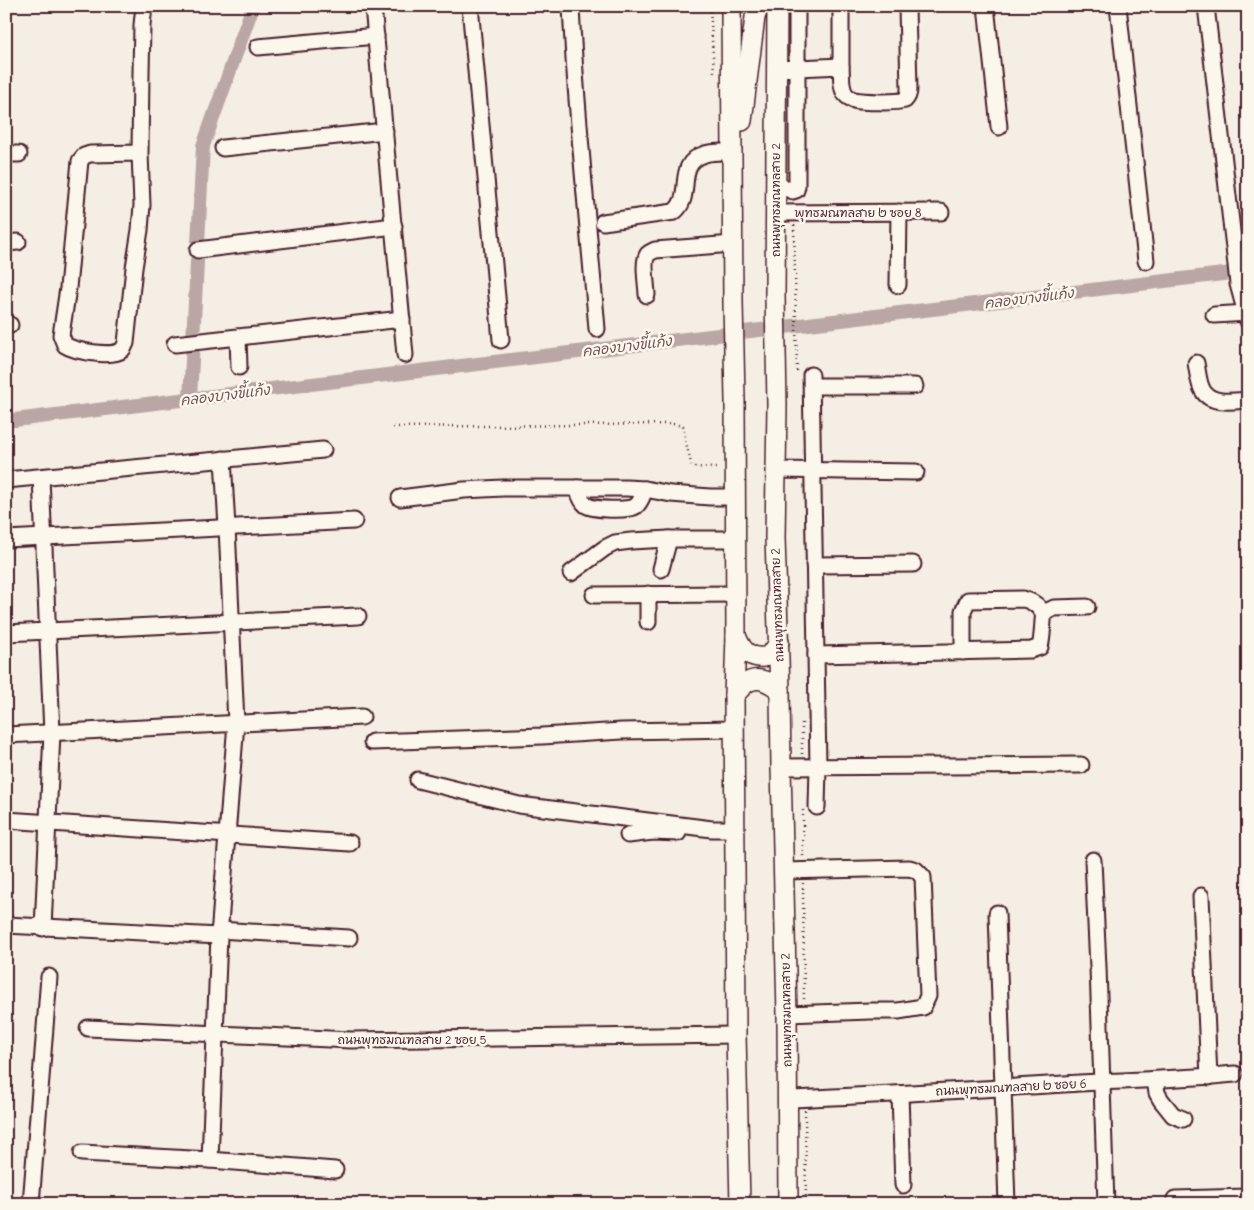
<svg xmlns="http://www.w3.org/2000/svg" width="1254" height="1210" font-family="Delius,'Playpen Sans Thai',sans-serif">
<rect width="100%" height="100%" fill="#f4eee4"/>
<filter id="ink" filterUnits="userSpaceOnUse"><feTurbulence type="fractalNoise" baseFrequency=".02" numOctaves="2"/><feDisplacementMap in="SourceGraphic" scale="10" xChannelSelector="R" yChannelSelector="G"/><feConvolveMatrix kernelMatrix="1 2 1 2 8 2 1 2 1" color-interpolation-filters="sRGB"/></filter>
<g filter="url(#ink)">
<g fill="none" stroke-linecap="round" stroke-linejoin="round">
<!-- canal -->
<g stroke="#baa7a5" stroke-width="14">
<polyline points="190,399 203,146 253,6"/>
<polyline points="6,421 1248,271"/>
</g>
<defs>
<g id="minor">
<polyline points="373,6 405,355"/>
<polyline points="470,6 501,340"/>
<path d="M571,6C576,114 588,221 597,329"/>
<polyline points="841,6 841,66"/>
<polyline points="986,6 999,127"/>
<polyline points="1118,6 1146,261"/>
<polyline points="1206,6 1236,265 1238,284 1248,321"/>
<polyline points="258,47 376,36"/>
<path d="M777,69L841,66C842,74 840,90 847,96C848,97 853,100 854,100C861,102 901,103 905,100C908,97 909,92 909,89L907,6"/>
<polyline points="223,148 385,131"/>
<path d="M140,153L90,154L84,156L80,161L68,288L61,335L65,345C74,351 112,358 122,350C124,348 125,346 126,343L134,268L140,230L142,205L140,153L141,73L142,25L144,6"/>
<polyline points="6,154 19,154"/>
<polyline points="775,184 793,191 796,190 797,186 797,6"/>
<polyline points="775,213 941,212"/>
<path d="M603,222L674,212C695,196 673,164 705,154C713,151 724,152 732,152"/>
<polyline points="6,243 18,242"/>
<polyline points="198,250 394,226"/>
<polyline points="898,285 899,212"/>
<path d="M647,295C647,286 642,261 648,254C650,252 652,252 655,250L733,244"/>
<polyline points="1214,315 1248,313"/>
<polyline points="6,325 10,325"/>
<polyline points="238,337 239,367"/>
<polyline points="175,344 402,319"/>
<path d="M1196,363C1198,372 1198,383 1203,391C1211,405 1235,401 1248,400"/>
<polyline points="811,375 818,766 817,807"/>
<polyline points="812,386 915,386"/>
<polyline points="776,470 916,472"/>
<polyline points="41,477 52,733 43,928"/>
<polyline points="6,480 323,450"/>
<path d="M577,488C579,494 581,501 586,505C593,510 629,511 636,506C641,502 643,494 645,489"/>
<polyline points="400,498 464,490 503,488 626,488 645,489 671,494 710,497 735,497"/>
<polyline points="6,539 354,521"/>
<polyline points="814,565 913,564"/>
<polyline points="661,569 669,539"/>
<polyline points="571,573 605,548 615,543 631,541 669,539 735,539"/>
<polyline points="594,595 736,594"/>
<polyline points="648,622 648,594"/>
<polyline points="6,633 358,616"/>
<path d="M963,652V611L968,600L1023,599C1033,601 1038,606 1044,613"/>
<path d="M816,655L1031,650L1040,647C1043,636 1042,624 1044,613L1054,608L1087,607"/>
<polyline points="6,735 362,717"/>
<polyline points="372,742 542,736 622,731 735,729"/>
<polyline points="781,767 1081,765"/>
<polyline points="418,780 519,805 712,829 735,829"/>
<polyline points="6,820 350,843"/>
<polyline points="628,835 653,832 678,833"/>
<polyline points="1093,860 1098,967 1106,1204"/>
<polyline points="783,871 909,868 916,870 923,877 928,996 923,1007 898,1011 870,1011 787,1014"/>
<polyline points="1201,896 1209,1077"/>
<polyline points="997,913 1007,1204"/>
<polyline points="6,925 219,936"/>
<polyline points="219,930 349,938"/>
<polyline points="88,1028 351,1040 736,1035"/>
<polyline points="1155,1080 1157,1093 1161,1100 1173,1115 1183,1119"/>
<polyline points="900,1094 903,1185"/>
<path d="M787,1099C885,1095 982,1089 1080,1083C1132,1080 1184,1079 1235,1074"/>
<polyline points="82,1153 210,1160 335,1170"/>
<polyline points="210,1160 219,936 236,723 227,527 223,459"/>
<polyline points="1175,1199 1248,1197"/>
<polyline points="31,1204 49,977"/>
</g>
<g id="major">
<polyline points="731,6 733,302 735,400 736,636 734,695 736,1035 740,1204"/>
<polyline points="777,6 775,295 777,405 775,538 780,690 781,767 787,1014 788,1204"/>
<polyline points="742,121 755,17 759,6"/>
<path d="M736,636C738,640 740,646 744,650C749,656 762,660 769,655C774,652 776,647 779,642"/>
<path d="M734,695C739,691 744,683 750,681C761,676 772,684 780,690"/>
</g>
</defs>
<!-- minor casing -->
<use href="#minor" stroke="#4a1f2b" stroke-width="19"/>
<!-- major casing -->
<use href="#major" stroke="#4a1f2b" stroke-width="22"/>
<!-- path -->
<g stroke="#4a1f2b" stroke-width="2.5" stroke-dasharray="1 4" stroke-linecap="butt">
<polyline points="710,6 714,72"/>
<polyline points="794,225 797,372"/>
<polyline points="393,427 673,424 683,426 687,447 692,467 719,468"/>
<polyline points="802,723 802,755"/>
<polyline points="803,810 803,857"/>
<polyline points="803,883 804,1000"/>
<polyline points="805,1110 806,1204"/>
</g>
<!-- minor -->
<use href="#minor" stroke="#fbf7ec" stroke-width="15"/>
<!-- major -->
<use href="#major" stroke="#fbf7ec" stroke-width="19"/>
</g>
</g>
<g text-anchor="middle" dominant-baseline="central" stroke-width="5" stroke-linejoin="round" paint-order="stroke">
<!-- street labels -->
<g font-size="12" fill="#4a1f2b" stroke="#fbf7ec">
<text transform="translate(775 200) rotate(-90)">ถนนพุทธมณฑลสาย 2</text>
<text x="858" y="212">พุทธมณฑลสาย ๒ ซอย 8</text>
<text transform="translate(777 605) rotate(-92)">ถนนพุทธมณฑลสาย 2</text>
<text transform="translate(786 1010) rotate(-91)">ถนนพุทธมณฑลสาย 2</text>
<text x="412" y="1039">ถนนพุทธมณฑลสาย 2 ซอย 5</text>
<text transform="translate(1011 1087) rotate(-3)">ถนนพุทธมณฑลสาย ๒ ซอย 6</text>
</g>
<!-- water labels -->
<g font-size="14" font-style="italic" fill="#714f56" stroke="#fbf7ec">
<text transform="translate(1029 298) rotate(-7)">คลองบางขี้แก้ง</text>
<text transform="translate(627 346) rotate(-7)">คลองบางขี้แก้ง</text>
<text transform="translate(225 395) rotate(-7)">คลองบางขี้แก้ง</text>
</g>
</g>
<!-- margin -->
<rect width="1254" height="1210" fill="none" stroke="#fbf7ec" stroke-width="25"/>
<rect x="12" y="12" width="1229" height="1185" fill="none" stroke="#4a1f2b" stroke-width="2" filter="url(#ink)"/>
</svg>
